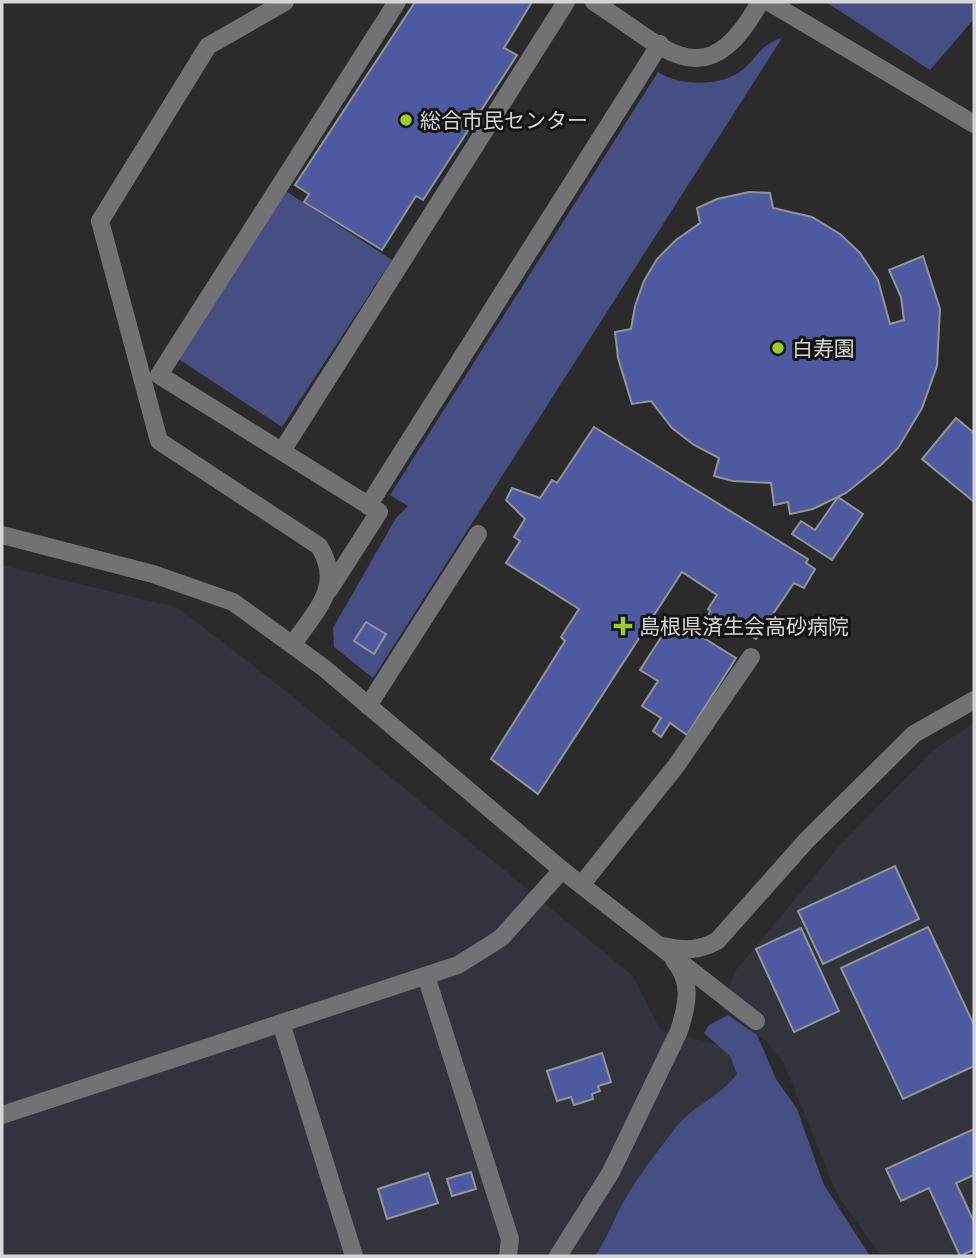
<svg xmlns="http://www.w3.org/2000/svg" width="976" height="1258" font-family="'Titillium Web','Noto Sans JP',sans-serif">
<rect width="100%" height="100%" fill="#2b2b2e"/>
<!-- built -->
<g fill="#32343d">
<polygon points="2,565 178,608 282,688 633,976 661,1031 738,1049 844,1256 2,1256"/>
<polygon points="974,723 974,1256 881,1256 837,1194 784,1064 767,1042 722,1008 735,971 842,843 933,750"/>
</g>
<!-- green -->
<g fill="#464e83">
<polygon points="826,2 974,2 974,19 930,70"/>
<path d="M782,38L373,678L334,647L333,628L396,518L408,506L390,495L658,72C681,87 724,87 745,68C760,53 761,45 782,38Z"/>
<polygon points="284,190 392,260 282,427 174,356"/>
<path d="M728,1015L757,1035L776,1079L797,1109L824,1185L870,1256H595C607,1239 613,1221 623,1203C635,1180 657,1152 673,1131C691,1106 719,1098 737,1074L730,1056L704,1033L709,1025Z"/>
</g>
<!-- building -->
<g fill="#4f599f" stroke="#939498" stroke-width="2">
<polygon points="415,2 532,2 504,48 517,55 423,200 416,196 382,250 304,202 309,194 295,185"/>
<polygon points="749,192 770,193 773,208 812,217 840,234 860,253 878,280 890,324 904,320 901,297 889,270 923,256 940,309 937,366 922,408 898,448 882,464 846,493 813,509 790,514 788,502 774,505 771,483 733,481 714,476 719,458 694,445 672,428 651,401 632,404 618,358 615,332 631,329 635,306 644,281 657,259 676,240 700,223 697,208 717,199"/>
<polygon points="956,418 974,433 974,502 922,459"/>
<polygon points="594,427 808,559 806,563 815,569 804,588 794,583 756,639 734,625 731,631 708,616 710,611 708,609 717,595 682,572 538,794 491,759 565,641 561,637 579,609 506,563 520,541 514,537 525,519 506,500 512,488 540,498 552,480 557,483"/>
<polygon points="838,497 863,514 832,560 792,534 801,521 815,530"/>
<polygon points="673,619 736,658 687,735 670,723 661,737 653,731 661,718 642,706 658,681 640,670"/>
<polygon points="366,622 386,634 374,654 354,641"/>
<polygon points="895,866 919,919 823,964 798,911"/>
<polygon points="928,927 974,1025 974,1066 903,1099 841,968"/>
<polygon points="801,928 839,1011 794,1032 756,949"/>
<polygon points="602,1053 611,1082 598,1086 600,1091 592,1094 593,1099 574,1105 571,1097 557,1101 547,1071"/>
<polygon points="974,1129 974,1175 956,1183 974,1222 974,1252 973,1250 960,1256 929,1188 901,1201 886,1169"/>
<polygon points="471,1172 476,1189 452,1196 447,1179"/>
<polygon points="428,1173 438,1203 387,1219 378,1189"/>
</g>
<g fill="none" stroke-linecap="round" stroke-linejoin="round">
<!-- minor -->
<g stroke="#717275" stroke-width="18">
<path d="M285,2L208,46L100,221L159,441L319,546C344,586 316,610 293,644"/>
<path d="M594,2C666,48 705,101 760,2"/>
<polyline points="769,2 974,124"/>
<polyline points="282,451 566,2"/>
<polyline points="368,506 660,44"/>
<polyline points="2,535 153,574 233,602 324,668 562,870 756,1021"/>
<polyline points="329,590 379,512 159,375 397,2"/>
<polyline points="368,706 478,534"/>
<polyline points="582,884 676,766 751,657"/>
<path d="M663,946C684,951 698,951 717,941L806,841L914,734L974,700"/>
<polyline points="426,976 510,1239 508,1256"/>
<polyline points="281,1023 354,1256"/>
<polyline points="2,1115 458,965 501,938 562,870"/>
<path d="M558,1256L611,1172L679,1031C687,1006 693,982 674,960"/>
</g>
</g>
<!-- markers -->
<g fill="#9bcb33" stroke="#141415" stroke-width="2.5">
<circle cx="406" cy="120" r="7"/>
<circle cx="778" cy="348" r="7"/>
<path d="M619.5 615.5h7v7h7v7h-7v7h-7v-7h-7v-7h7z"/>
</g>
<g text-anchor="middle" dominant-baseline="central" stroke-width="6" stroke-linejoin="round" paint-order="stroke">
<!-- poi labels -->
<g font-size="21" fill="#d6d6d8" stroke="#141415" text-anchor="start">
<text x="420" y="120">総合市民センター</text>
<text x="792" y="348">白寿園</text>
<text x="639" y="626">島根県済生会高砂病院</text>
</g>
</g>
<!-- border -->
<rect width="976" height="1258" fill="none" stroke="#d6d6d8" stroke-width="7"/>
</svg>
